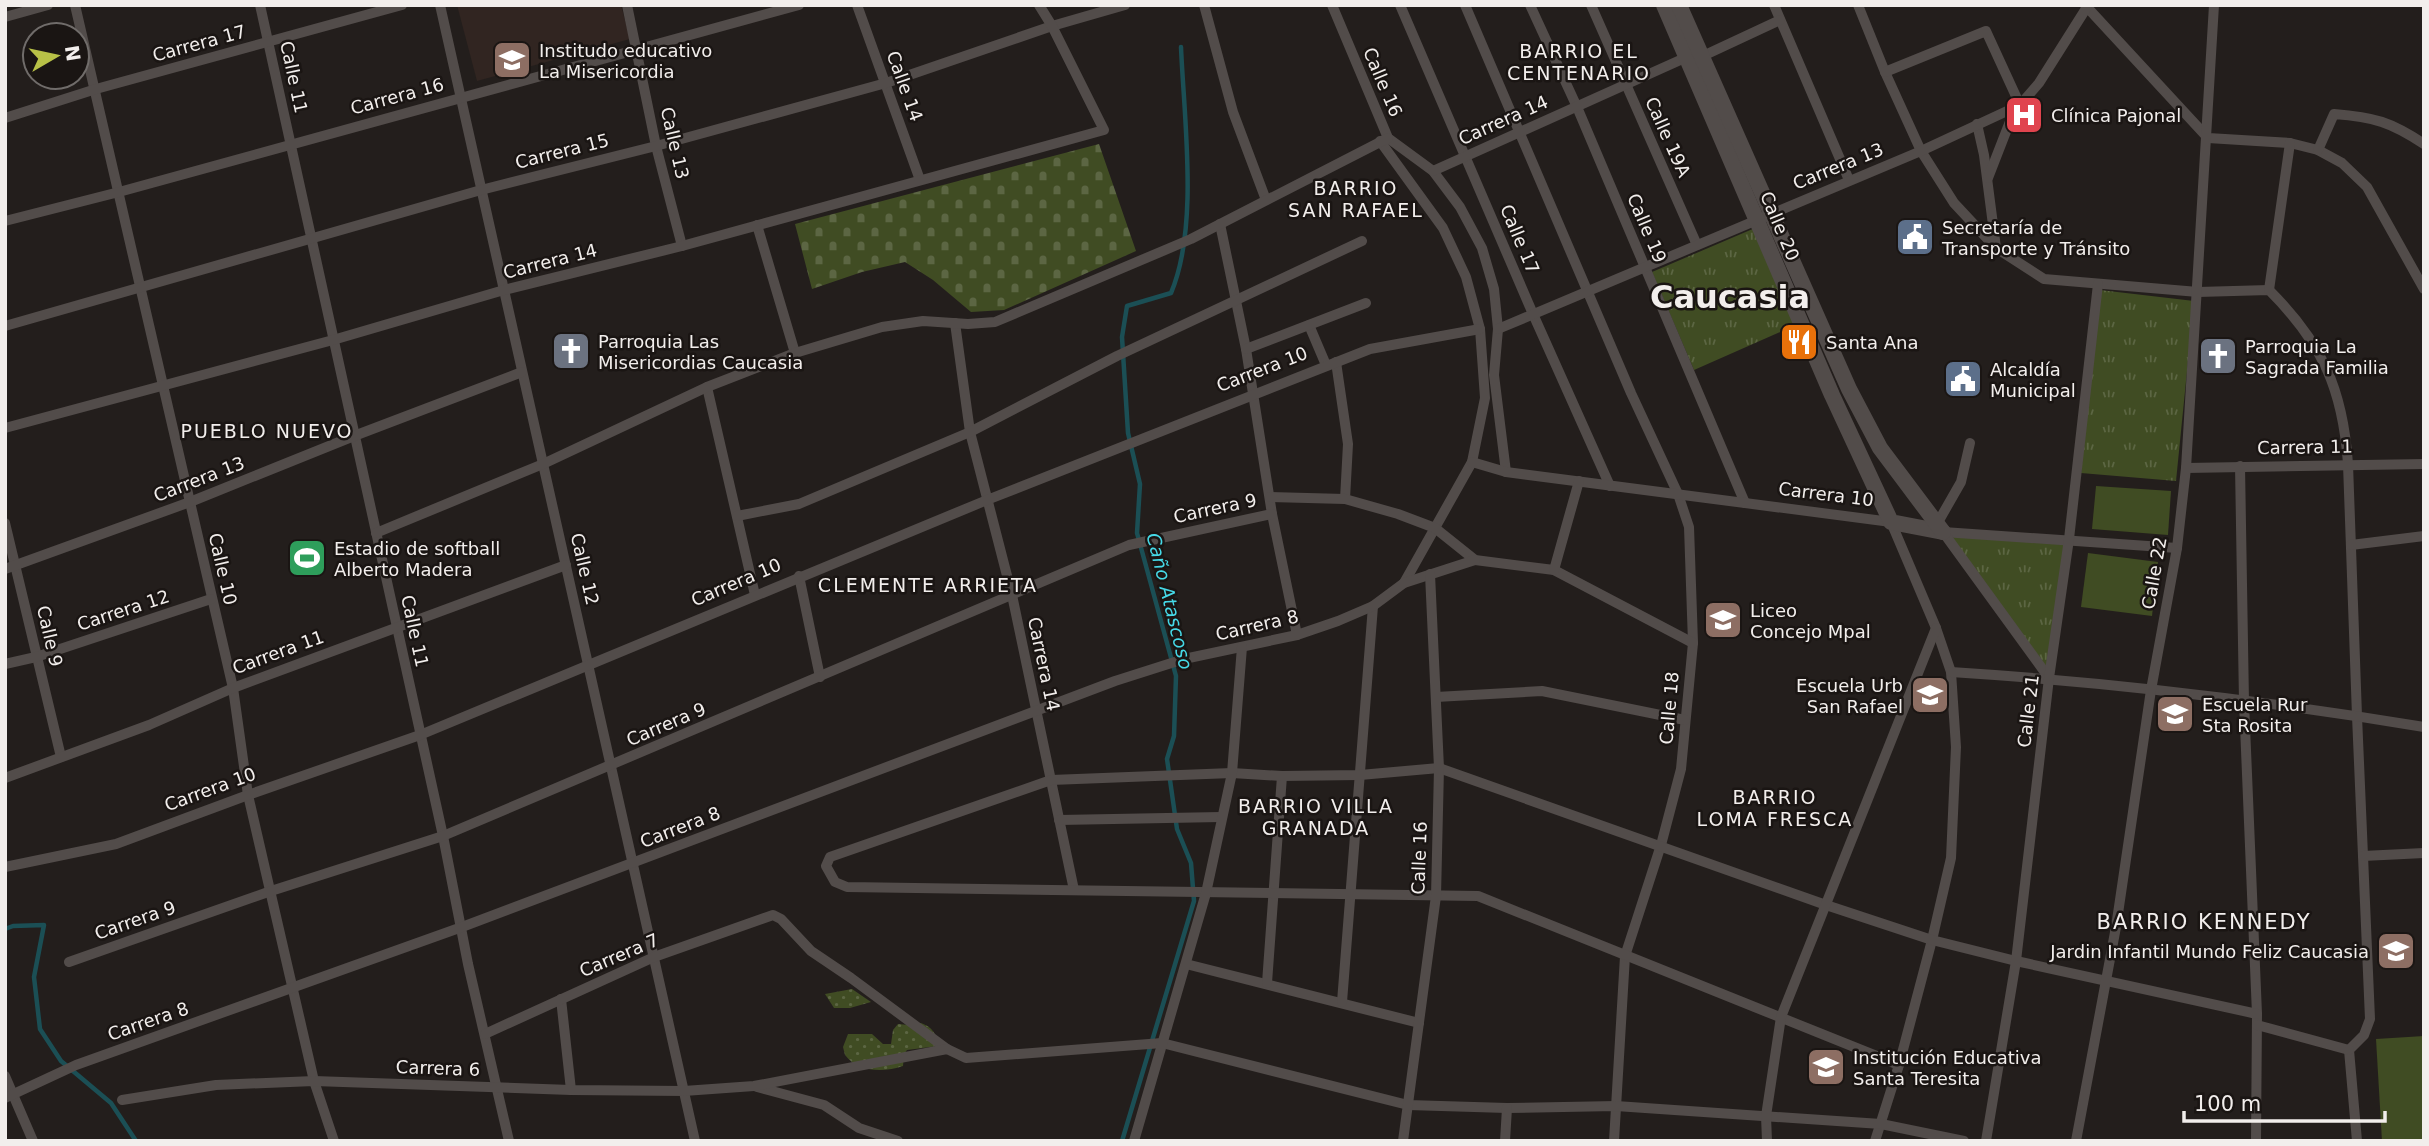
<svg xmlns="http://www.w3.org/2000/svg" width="2429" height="1146" font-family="'DejaVu Sans',sans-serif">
<defs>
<pattern id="grass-dots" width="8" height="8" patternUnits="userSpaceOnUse" patternTransform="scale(1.75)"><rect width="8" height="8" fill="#404c23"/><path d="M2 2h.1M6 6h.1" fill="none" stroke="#5c6643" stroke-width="1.8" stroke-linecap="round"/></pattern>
<pattern id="cemetery-stones" width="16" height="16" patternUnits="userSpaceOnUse" patternTransform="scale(1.75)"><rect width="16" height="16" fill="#404c23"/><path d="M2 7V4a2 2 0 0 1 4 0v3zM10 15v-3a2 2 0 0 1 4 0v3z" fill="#5c6643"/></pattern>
<pattern id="park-tufts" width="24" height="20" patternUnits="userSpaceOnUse" patternTransform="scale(1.75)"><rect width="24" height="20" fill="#404c23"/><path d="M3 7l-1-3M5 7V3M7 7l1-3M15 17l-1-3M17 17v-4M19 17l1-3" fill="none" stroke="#5c6643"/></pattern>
</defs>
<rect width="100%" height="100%" fill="#231e1c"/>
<!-- built -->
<polygon fill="#312521" points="457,5 621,5 630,39 477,81"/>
<!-- grass -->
<g fill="url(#grass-dots)">
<polygon points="852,989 871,1002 850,1008 834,1008 825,994"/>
<path d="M921,1023C932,1027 937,1034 938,1046L907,1050L904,1054L903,1066C883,1073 858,1072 845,1055L843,1047L848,1034H872L883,1044H891L893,1030L898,1024L909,1025Z"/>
</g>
<!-- cemetery -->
<polygon fill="url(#cemetery-stones)" points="1099,144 1136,251 1004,310 971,312 933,280 905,262 862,272 812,289 795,224"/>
<!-- park -->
<g fill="url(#park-tufts)">
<polygon points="1755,228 1796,325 1694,370 1652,272"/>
<polygon points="2100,290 2194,301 2176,481 2081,473"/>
<polygon points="1951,536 2065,542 2047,668"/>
</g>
<!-- garden -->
<g fill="#404c23">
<polygon points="2096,486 2171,491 2168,535 2092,529"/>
<polygon points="2088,553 2158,562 2152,616 2081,607"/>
<polygon points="2424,1036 2424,1141 2382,1141 2376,1039"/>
</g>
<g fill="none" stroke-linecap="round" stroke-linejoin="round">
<!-- stream -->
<g stroke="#1b4f55" stroke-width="4.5">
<polyline points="5,929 13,926 44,925 34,977 40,1029 61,1061 111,1103 136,1141"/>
<path d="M1122,1141L1194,901L1191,863L1177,829L1167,759L1174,736L1176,676L1137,533L1140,484L1128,433L1122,337L1127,306L1171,293C1199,227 1184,120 1181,47"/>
</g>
<!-- street -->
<g stroke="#524c4a" stroke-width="10">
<polyline points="75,5 233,688 248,795 314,1081 334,1141"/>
<polyline points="260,5 443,836 468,964 509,1141"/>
<polyline points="440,5 695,1141"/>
<polyline points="627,5 656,146 682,246"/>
<polyline points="857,5 920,180"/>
<polyline points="1204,5 1233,112 1266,200"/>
<polyline points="1332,5 1388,138 1433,171 1460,207 1482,248 1494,289 1498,329 1494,375 1506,472"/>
<polyline points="1400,5 1533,314 1610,486"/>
<polyline points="1465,5 1631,393 1678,494 1689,527 1693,643 1681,769 1661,845 1625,956 1614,1141"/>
<polyline points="1530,5 1577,107 1745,503"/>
<polyline points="1591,5 1697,245"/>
<polyline points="1774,5 1849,180"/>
<path d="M1858,5L1885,72L1921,151L1954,203L1996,248L2044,279L2198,292L2269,290C2322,343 2343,389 2348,464L2357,716L2370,1019L2364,1035L2349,1050L2357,1141"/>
<polyline points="2085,5 2208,138 2290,143 2318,150 2342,163 2367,187 2424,289"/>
<polyline points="5,17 48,5"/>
<polyline points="1885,72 1986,31 2020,105"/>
<polyline points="5,118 96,89 402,5"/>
<polyline points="1977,124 1984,155 1996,248"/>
<polyline points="1380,141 1443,228 1466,277 1480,329 1485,398 1472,462 1404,583"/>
<path d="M2318,150L2334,114C2374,117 2391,122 2424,144"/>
<polyline points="1433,171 1687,57 1705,55 1780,20"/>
<polyline points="1988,178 2016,106"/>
<polyline points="5,221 119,192 799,5"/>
<polyline points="1220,224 1246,349 1272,514 1297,635"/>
<polyline points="757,225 795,353"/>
<polyline points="2269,290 2290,143"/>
<polyline points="955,323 970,432 1012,595 1074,890"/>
<polyline points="1309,325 1326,365"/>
<polyline points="5,326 481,190 656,146 886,83 1052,26 1125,5"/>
<polyline points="1498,329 1921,151 2020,105 2039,83 2087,7"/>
<polyline points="1246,349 1366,303"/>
<polyline points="1336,362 1348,444 1345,499"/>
<polyline points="707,387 755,595"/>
<polyline points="5,428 333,340 504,290 682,246 1104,130 1052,26 1039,5"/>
<polyline points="1472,462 1506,472 1891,522 1936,628 1951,672 1956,747 1951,858 1932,940 1899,1065 1875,1141"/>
<polyline points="2240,466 2244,702 2257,1014 2256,1141"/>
<polyline points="2186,468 2424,464"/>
<polyline points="1270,497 1345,499 1398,514 1435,528 1475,560 1554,570 1693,643"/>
<polyline points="737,516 799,504 970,432 1117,356 1362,241"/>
<polyline points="5,523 61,757"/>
<polyline points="1937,524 1961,482 1970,443"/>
<polyline points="1943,532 2177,548"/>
<polyline points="1943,532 2049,678"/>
<polyline points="376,533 543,464 707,387 795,353 882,327 923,321 968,324 995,322 1191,239 1388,138"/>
<polyline points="2351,545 2424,536"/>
<polyline points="5,569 190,502 354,436 522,372"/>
<polyline points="1554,570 1579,481"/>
<polyline points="799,576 820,677"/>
<polyline points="5,664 36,657 211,599"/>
<path d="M1951,672C2108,682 2268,701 2424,727"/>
<polyline points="1436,697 1542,691 1685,720"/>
<polyline points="5,778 149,725 233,688 566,565"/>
<polyline points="1059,820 1221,817"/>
<polyline points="2363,856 2424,853"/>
<polyline points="5,867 116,844 248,795 420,735 987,500 1370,349 1480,329"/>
<polyline points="69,962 271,891 443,836 1129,545 1272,514"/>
<polyline points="1186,964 1419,1023"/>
<polyline points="1267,983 1282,776"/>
<polyline points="561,999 571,1090"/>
<polyline points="1342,1002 1373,606"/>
<polyline points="2257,1025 2349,1050"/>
<polyline points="485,1034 654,957 773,915 781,919 811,951 851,978 947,1049"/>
<polyline points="1899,1065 1478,896 847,887 835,882 826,866 830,857 1051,780 1232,773 1282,776 1360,775 1439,768 1826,905 1932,940 2016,961 2257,1014"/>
<polyline points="5,1076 33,1141"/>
<polyline points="757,1087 824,1105 859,1128 898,1141"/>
<polyline points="5,1098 76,1065 462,927 1115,681 1184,659 1297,635 1338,621 1373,606 1404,583 1475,560"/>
<polyline points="122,1100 216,1085 314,1081 571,1090 684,1091 754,1086 947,1049 966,1058 1162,1043 1408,1105 1507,1108 1616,1106 1881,1124 1964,1141"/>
<polyline points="1134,1141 1206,893 1232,773 1242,647"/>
<polyline points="1403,1141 1436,896 1439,768 1430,574"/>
<polyline points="1505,1141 1507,1108"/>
<polyline points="1767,1141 1766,1116 1781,1017 1936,628"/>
<polyline points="1986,1141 2016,961 2049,678 2069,539 2098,284"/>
<polyline points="2076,1141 2116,927 2151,690 2177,548 2186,468 2214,5"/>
</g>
<!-- secondary -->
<g stroke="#524c4a" stroke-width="16">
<polyline points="1664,5 1832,395 1891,522 1943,532"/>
<polyline points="1679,5 1849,389 1880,448 1943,532"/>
</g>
</g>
<!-- icons -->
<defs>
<symbol id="school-square" viewBox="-11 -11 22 22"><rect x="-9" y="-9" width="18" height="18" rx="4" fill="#8d6e63" stroke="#1a1513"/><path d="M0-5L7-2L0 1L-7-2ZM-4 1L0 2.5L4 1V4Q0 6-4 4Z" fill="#fff"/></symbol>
<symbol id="hospital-square" viewBox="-11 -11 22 22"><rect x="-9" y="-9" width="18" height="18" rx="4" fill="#e0444e" stroke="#1a1513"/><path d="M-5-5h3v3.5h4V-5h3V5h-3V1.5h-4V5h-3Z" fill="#fff"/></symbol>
<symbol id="civic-square" viewBox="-11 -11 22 22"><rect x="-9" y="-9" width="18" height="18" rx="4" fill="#5c6f8a" stroke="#1a1513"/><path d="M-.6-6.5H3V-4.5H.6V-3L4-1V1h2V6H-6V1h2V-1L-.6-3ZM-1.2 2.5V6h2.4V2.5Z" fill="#fff"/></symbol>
<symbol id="restaurant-square" viewBox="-11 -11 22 22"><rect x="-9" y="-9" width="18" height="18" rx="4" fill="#e8710a" stroke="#1a1513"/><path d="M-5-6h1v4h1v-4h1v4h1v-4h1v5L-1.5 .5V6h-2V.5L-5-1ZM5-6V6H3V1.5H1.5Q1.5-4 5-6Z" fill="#fff"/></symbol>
<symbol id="church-square" viewBox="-11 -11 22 22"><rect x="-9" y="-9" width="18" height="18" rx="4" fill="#6b7280" stroke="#1a1513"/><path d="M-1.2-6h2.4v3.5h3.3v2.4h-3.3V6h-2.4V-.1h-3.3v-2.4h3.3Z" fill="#fff"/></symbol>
<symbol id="stadium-square" viewBox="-11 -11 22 22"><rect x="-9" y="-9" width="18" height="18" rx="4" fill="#2e9e5b" stroke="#1a1513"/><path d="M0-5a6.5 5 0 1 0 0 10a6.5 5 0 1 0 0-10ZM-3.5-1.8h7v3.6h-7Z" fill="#fff"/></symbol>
</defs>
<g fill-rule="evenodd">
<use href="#school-square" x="490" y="38" width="44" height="44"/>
<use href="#hospital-square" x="2002" y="93" width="44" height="44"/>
<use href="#civic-square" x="1893" y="215" width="44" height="44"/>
<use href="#restaurant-square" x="1777" y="320" width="44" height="44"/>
<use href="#church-square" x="549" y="329" width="44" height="44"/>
<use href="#church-square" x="2196" y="334" width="44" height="44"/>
<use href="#civic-square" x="1941" y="357" width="44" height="44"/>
<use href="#stadium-square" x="285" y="536" width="44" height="44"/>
<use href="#school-square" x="1701" y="598" width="44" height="44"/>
<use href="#school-square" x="1908" y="673" width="44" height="44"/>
<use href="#school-square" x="2153" y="692" width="44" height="44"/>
<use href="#school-square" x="2374" y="929" width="44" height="44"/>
<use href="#school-square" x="1804" y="1045" width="44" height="44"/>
</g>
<g text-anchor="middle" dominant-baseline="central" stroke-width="5" stroke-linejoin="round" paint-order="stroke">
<!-- street labels -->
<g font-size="18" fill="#f2eeec" stroke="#1a1513">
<text transform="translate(199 43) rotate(-15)">Carrera 17</text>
<text transform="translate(294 77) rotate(78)">Calle 11</text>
<text transform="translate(1383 82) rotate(67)">Calle 16</text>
<text transform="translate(905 86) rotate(70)">Calle 14</text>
<text transform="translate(397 96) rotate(-15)">Carrera 16</text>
<text transform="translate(1503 120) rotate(-24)">Carrera 14</text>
<text transform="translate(1668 137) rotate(66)">Calle 19A</text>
<text transform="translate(675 143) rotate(77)">Calle 13</text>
<text transform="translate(562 151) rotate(-14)">Carrera 15</text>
<text transform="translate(1838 166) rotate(-22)">Carrera 13</text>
<text transform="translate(1780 226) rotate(67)">Calle 20</text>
<text transform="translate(1647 228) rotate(67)">Calle 19</text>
<text transform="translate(1520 239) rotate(67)">Calle 17</text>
<text transform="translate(550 261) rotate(-14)">Carrera 14</text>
<text transform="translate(1262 369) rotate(-21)">Carrera 10</text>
<text transform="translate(2305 447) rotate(-1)">Carrera 11</text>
<text transform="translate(199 479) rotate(-21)">Carrera 13</text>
<text transform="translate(1826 494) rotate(7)">Carrera 10</text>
<text transform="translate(1215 508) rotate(-12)">Carrera 9</text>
<text transform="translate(223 569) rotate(77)">Calle 10</text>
<text transform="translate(585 569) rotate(77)">Calle 12</text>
<text transform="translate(2154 573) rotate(-80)">Calle 22</text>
<text transform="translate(736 582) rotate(-23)">Carrera 10</text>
<text transform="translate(123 610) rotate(-18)">Carrera 12</text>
<text transform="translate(1257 625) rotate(-13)">Carrera 8</text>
<text transform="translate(415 631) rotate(78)">Calle 11</text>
<text transform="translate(50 636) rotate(77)">Calle 9</text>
<text transform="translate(278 652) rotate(-20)">Carrera 11</text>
<text transform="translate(1044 664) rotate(78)">Carrera 14</text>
<text transform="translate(1669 708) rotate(-85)">Calle 18</text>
<text transform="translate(2028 711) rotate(-83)">Calle 21</text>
<text transform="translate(666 724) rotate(-23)">Carrera 9</text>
<text transform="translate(210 789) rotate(-20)">Carrera 10</text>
<text transform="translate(680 827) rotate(-21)">Carrera 8</text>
<text transform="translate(1419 858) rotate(-88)">Calle 16</text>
<text transform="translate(135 920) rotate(-19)">Carrera 9</text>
<text transform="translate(619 955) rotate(-23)">Carrera 7</text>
<text transform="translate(148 1021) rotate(-19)">Carrera 8</text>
<text transform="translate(438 1068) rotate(2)">Carrera 6</text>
</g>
<!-- poi labels -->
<g font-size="18" fill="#f2eeec" stroke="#1a1513" text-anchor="start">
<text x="539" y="50">Institudo educativo<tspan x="539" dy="21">La Misericordia</tspan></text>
<text x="2051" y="115">Clínica Pajonal</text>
<text x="1942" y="227">Secretaría de<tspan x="1942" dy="21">Transporte y Tránsito</tspan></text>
<text x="598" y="341">Parroquia Las<tspan x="598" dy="21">Misericordias Caucasia</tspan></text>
<text x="1826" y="342">Santa Ana</text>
<text x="2245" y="346">Parroquia La<tspan x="2245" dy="21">Sagrada Familia</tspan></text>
<text x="1990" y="369">Alcaldía<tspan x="1990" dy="21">Municipal</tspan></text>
<text x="334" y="548">Estadio de softball<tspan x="334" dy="21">Alberto Madera</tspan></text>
<text x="1750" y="610">Liceo<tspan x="1750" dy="21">Concejo Mpal</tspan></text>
<text x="1903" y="685" text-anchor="end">Escuela Urb<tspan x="1903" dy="21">San Rafael</tspan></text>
<text x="2202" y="704">Escuela Rur<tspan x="2202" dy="21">Sta Rosita</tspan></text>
<text x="2369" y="951" text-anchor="end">Jardin Infantil Mundo Feliz Caucasia</text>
<text x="1853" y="1057">Institución Educativa<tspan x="1853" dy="21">Santa Teresita</tspan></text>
</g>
<!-- neighbourhood labels -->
<g font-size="19" letter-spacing="2" fill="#f2eeec" stroke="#1a1513">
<text x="1579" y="51">BARRIO EL<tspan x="1579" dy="22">CENTENARIO</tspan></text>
<text x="1356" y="188">BARRIO<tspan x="1356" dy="22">SAN RAFAEL</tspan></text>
<text x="267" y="431">PUEBLO NUEVO</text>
<text x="928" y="585">CLEMENTE ARRIETA</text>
<text x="1775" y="797">BARRIO<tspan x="1775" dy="22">LOMA FRESCA</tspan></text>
<text x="1316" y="806">BARRIO VILLA<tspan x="1316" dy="22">GRANADA</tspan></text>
</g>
<!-- water labels -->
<g font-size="19" font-style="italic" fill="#46d9e7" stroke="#1a1513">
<text transform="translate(1170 601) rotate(76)">Caño Atascoso</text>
</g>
<!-- quarter labels -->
<g font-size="21" letter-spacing="2" fill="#f2eeec" stroke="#1a1513">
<text x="2204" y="922">BARRIO KENNEDY</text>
</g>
<!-- town labels -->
<g font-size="32" font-weight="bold" fill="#f2eeec" stroke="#1a1513">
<text x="1730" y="297">Caucasia</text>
</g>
</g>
<!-- border -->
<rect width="2429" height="1146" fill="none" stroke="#f2eeec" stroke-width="14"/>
<!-- north arrow -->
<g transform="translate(56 56) rotate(81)"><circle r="33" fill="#1a1513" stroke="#706c6a" stroke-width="2"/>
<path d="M0-5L12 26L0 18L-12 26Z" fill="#b8c147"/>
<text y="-10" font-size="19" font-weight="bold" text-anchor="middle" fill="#f2eeec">N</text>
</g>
<!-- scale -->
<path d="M2184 1111v10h201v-10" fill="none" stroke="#f2eeec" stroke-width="3.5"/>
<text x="2194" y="1111" font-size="21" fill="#f2eeec" stroke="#1a1513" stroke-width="5" paint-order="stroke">100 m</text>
</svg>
